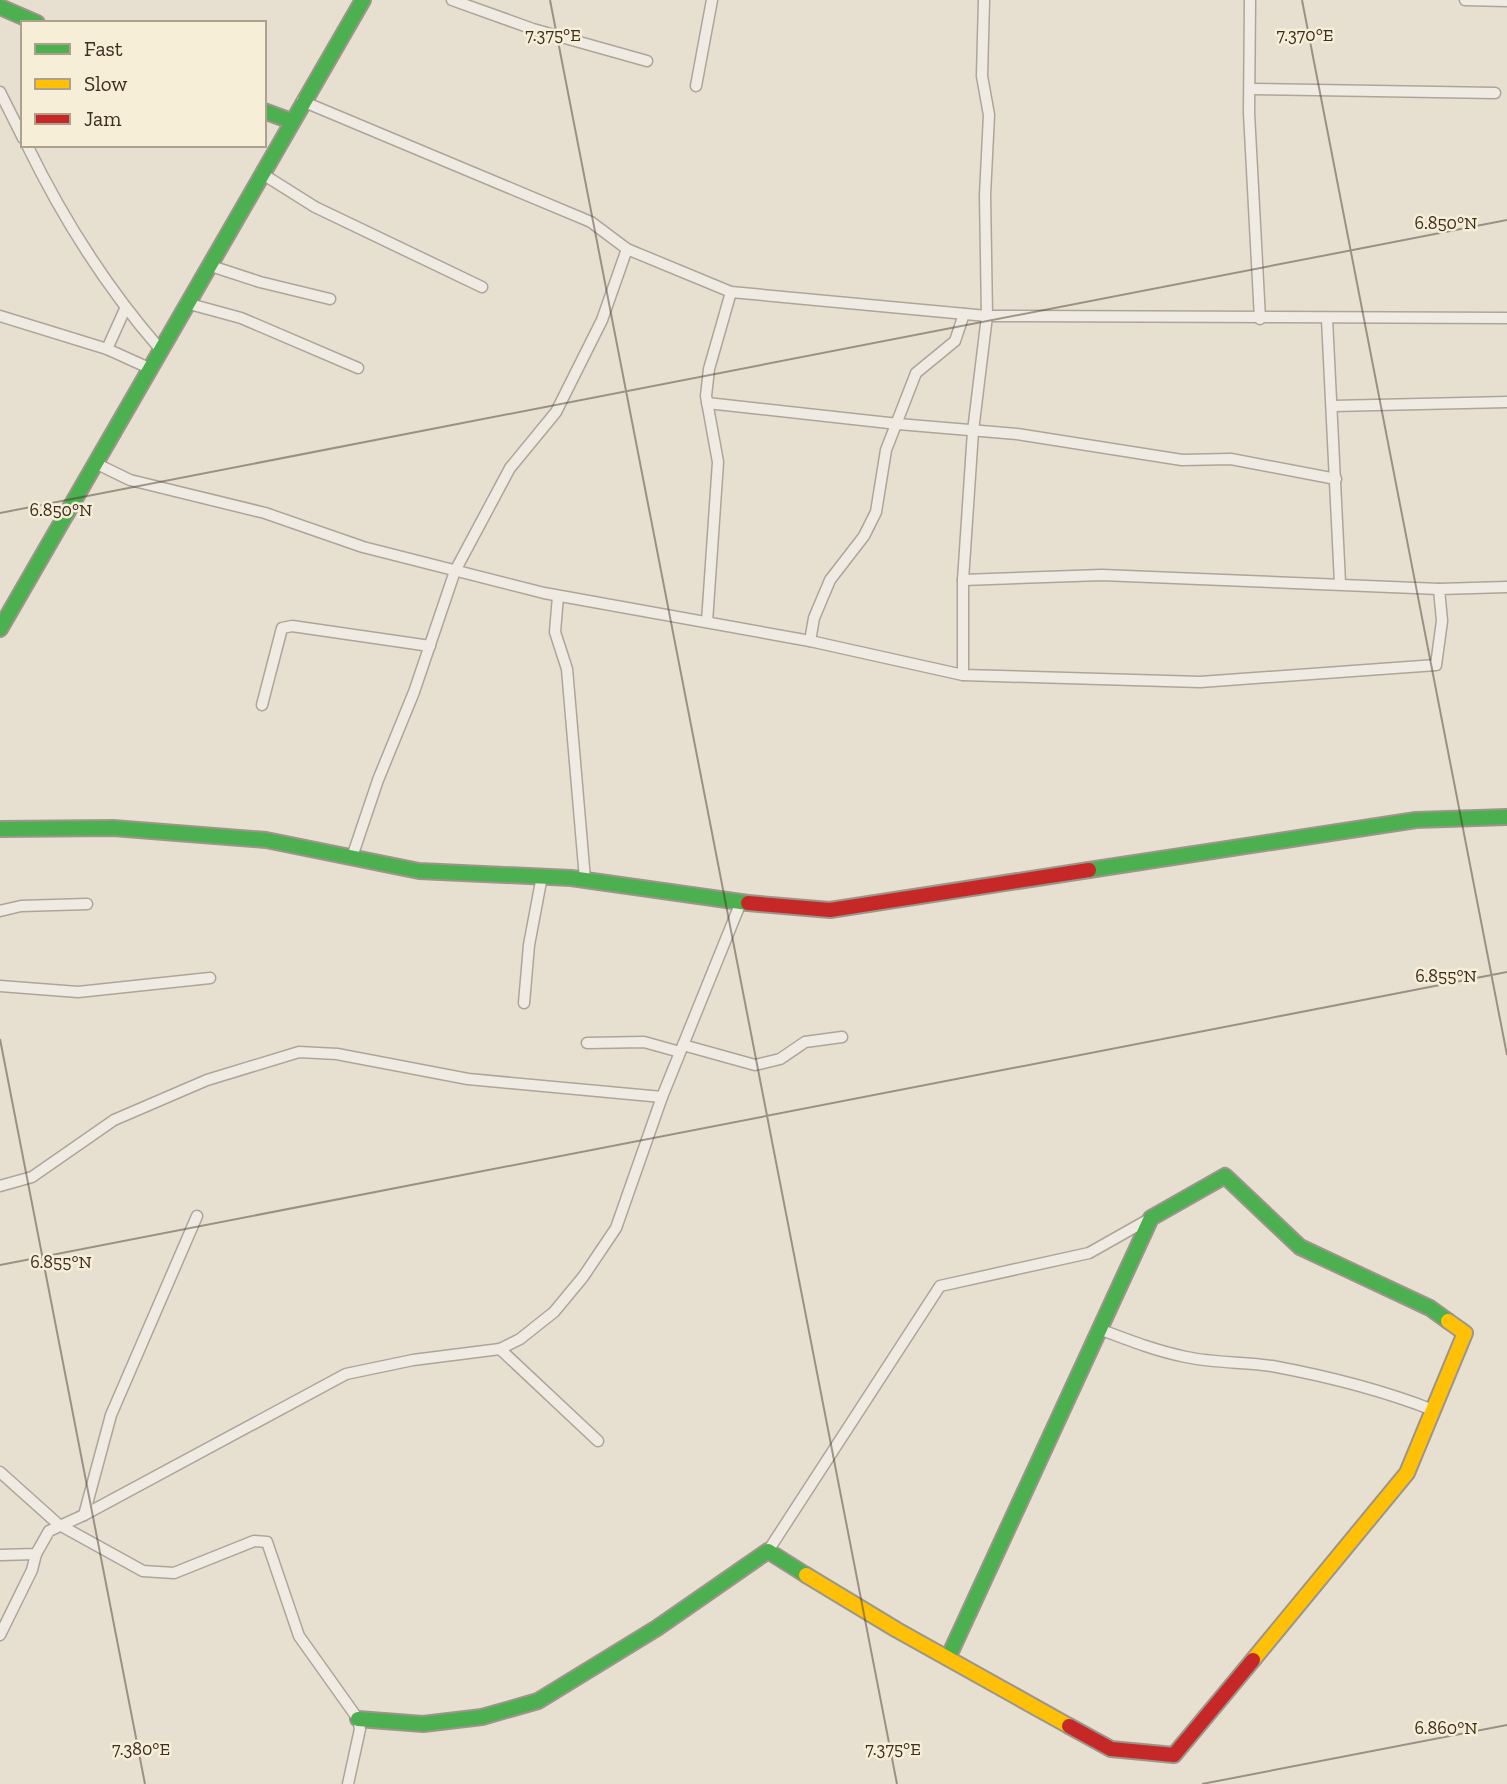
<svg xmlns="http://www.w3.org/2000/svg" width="1507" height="1784" font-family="'Zilla Slab',serif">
<rect width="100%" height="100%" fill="#e7e0d1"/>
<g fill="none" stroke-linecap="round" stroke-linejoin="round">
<defs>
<g id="street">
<polyline points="452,0 533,29 647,61"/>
<polyline points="1250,0 1249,113 1260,319"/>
<polyline points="1465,0 1507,1"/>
<polyline points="696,86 712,0"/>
<polyline points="1250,89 1495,93"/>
<polyline points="0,92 23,138"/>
<polyline points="302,101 591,222 627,249 731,292 987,316 1507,318"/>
<path d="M27,145C63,219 106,287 160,349"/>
<polyline points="261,173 315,207 482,287"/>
<polyline points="208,265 260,282 330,299"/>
<polyline points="186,303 241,318 358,368"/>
<polyline points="0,316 107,349 149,368"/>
<polyline points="1327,319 1340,583"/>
<polyline points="107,349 125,309"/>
<polyline points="707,403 898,424 1017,434 1182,460 1231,459 1336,479"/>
<polyline points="1333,406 1507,402"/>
<polyline points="95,463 130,480 265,513 363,547 544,593 810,641 963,675 1200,682 1436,665 1442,621 1439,589 1507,587"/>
<polyline points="963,580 1102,575 1439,589"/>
<polyline points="558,596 555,632 567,669 585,879"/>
<polyline points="707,622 718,462 706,396 709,369 731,292"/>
<polyline points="810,641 814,618 830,580 864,536 876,512 886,450 916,373 955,341 964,314"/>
<polyline points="963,675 963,580 973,431 987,316 985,195 989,115 982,76 984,0"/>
<polyline points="262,705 282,628 292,626 430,646"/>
<polyline points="352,857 378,780 414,692 455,571 510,468 556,412 602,320 627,249"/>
<polyline points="0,911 21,906 87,904"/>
<polyline points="0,986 78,992 210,978"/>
<polyline points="524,1003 529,945 542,876"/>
<polyline points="587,1043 644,1042 680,1052"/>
<polyline points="683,1045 755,1065 780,1059 805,1042 842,1037"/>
<polyline points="0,1186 32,1177 114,1120 207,1080 299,1052 337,1054 468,1079 662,1097"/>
<path d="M1099,1329C1128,1340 1156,1351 1186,1357C1214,1363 1244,1362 1272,1366C1326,1376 1382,1390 1433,1410"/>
<polyline points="500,1349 598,1441"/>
<polyline points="0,1472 58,1524 143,1571 174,1573 254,1541 267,1542 299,1636 358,1719 360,1729 348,1784"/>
<polyline points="84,1515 111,1415 197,1216"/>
<polyline points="768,1551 940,1286 1089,1253 1151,1218"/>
<polyline points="0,1555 36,1554 49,1531 84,1515 346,1374 413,1360 500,1349 520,1339 554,1312 583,1277 616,1228 662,1097 741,902"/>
<polyline points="0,1635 32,1570 36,1554"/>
</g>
<g id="fast">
<polyline points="0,7 37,23"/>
<polyline points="264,111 291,121"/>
<polyline points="0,629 363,0"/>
<polyline points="0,829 113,828 266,840 419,871 571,878 748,903"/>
<polyline points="1089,870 1416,820 1507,817"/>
<polyline points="948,1658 1151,1218 1225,1176 1300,1247 1430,1308 1448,1321"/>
<polyline points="358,1719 423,1724 482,1717 538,1701 657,1628 768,1551 806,1575"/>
</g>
<g id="slow">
<polyline points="806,1575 897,1630 1069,1726"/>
<polyline points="1253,1660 1407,1473 1465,1333 1448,1321"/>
</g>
<g id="jam">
<polyline points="748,903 830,910 1089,870"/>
<polyline points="1069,1726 1111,1749 1174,1755 1253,1660"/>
</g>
</defs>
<!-- street casing -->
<use href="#street" stroke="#ada599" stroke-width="13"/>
<!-- fast casing -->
<use href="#fast" stroke="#9c958a" stroke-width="18"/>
<!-- slow casing -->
<use href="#slow" stroke="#9c958a" stroke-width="18"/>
<!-- jam casing -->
<use href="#jam" stroke="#9c958a" stroke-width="18"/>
<!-- street -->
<use href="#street" stroke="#efebe3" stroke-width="10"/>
<!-- fast -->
<use href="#fast" stroke="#4caf50" stroke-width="14"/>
<!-- slow -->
<use href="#slow" stroke="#ffc107" stroke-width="14"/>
<!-- jam -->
<use href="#jam" stroke="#c62828" stroke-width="14"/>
</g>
<!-- ticks -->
<path fill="none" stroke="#3d2e20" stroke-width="2" stroke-opacity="0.45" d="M550,0L897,1784M1302,0L1507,1055M0,513L1507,220M0,1039L145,1784M0,1265L1507,972M1202,1784L1507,1725"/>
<g font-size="18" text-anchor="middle" fill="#3d2e20" stroke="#f7eed8" stroke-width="5" stroke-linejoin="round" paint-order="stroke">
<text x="553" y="41">7.375°E</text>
<text x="1305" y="41">7.370°E</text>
<text x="1446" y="229">6.850°N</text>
<text x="61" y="516">6.850°N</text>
<text x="1446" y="982">6.855°N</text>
<text x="61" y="1268">6.855°N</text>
<text x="1446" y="1734">6.860°N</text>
<text x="141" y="1755">7.380°E</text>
<text x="893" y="1755">7.375°E</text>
</g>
<!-- legend -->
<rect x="21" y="21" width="245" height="126" fill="#f7eed8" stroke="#ada18e" stroke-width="2"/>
<rect x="35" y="44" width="35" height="10" fill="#4caf50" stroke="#ada18e" stroke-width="2"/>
<text x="84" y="56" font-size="21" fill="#3d2e20">Fast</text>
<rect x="35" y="79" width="35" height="10" fill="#ffc107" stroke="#ada18e" stroke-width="2"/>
<text x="84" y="91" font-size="21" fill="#3d2e20">Slow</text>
<rect x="35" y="114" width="35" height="10" fill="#c62828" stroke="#ada18e" stroke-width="2"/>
<text x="84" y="126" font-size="21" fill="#3d2e20">Jam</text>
</svg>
